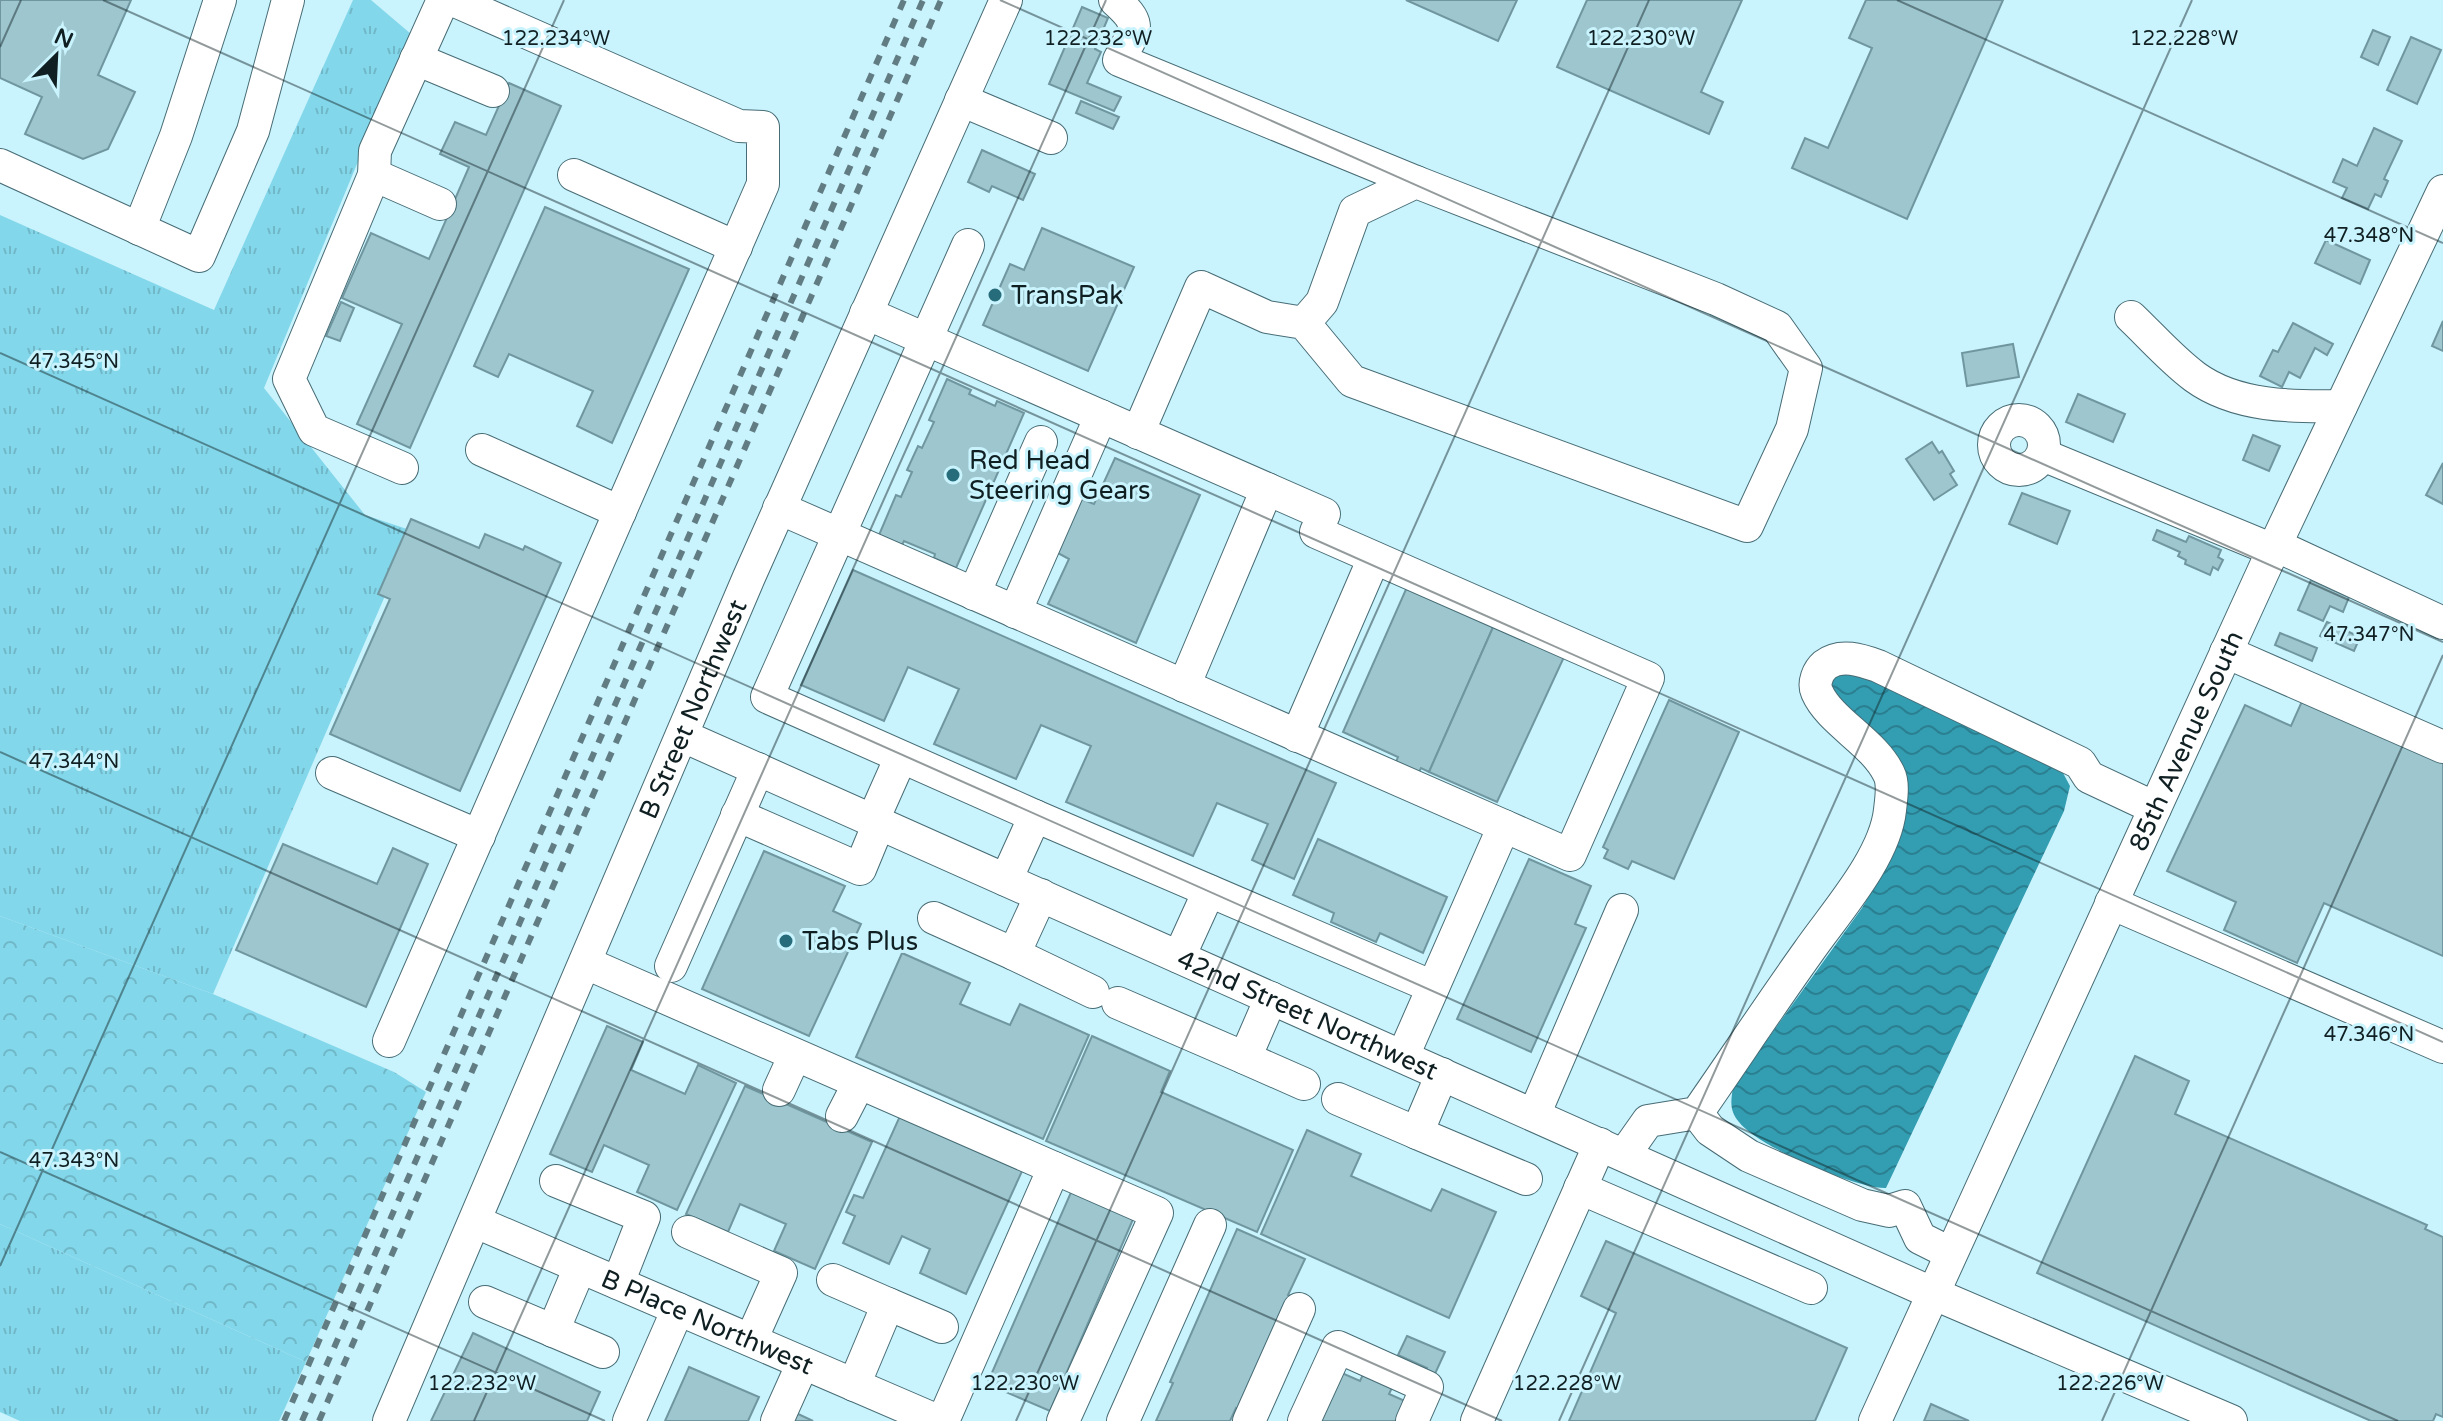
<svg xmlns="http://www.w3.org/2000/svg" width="2443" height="1421" font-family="'Varela Round',sans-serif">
<defs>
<pattern id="grass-tufts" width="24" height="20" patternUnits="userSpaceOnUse" patternTransform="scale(2)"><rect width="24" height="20" fill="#83d7ea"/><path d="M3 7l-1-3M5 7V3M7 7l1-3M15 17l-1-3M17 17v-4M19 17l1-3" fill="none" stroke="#70b8c8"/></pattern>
<pattern id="forest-crowns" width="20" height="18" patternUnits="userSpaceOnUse" patternTransform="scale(2)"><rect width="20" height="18" fill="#83d7ea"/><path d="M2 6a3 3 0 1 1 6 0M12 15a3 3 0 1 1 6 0" fill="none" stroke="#70b8c8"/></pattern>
<pattern id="water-waves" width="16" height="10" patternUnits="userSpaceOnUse" patternTransform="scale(2)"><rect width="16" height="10" fill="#339db1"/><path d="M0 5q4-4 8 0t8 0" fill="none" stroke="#2a7f90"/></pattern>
</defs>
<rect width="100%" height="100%" fill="#c9f3fd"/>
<!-- grass -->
<g fill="url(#grass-tufts)">
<polygon points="353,0 371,0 411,34 264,388 365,515 413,531 213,994 0,916 0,215 214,310"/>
<polygon points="0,1224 306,1362 279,1421 20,1421 0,1412"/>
</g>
<!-- forest -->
<polygon fill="url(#forest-crowns)" points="0,916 213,994 394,1072 426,1092 306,1362 0,1224"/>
<!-- water -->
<path fill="url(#water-waves)" d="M1848,674L1869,676L1911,695L2063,773L2070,786L2064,811L1886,1188C1856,1189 1757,1146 1739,1122C1729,1110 1731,1101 1733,1087L1862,908L1889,861L1902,822L1833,694L1830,683L1836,676Z"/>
<!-- building -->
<g fill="#9dc6cf" stroke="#7097a0" stroke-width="2">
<polygon points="0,0 131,0 98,75 135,92 108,149 83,159 25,134 42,97 0,78"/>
<polygon points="1406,0 1517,0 1498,41"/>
<polygon points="1587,0 1742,0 1701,92 1723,102 1709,134 1557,67"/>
<polygon points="1866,0 2003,0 1907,219 1792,168 1805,138 1828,148 1872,48 1849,38"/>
<polygon points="1082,7 1108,18 1095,49 1101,52 1087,83 1121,97 1114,111 1049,84"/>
<polygon points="2373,30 2390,37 2378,65 2361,57"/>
<polygon points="2411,37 2441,50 2417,104 2387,90"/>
<polygon points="509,83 561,106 410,448 357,424 402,324 342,298 371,233 429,259 469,167 440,154 455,122 486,135"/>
<polygon points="1081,101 1119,117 1113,129 1076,113"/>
<polygon points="2374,128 2402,141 2384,179 2388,181 2381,197 2375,194 2368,209 2342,198 2347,188 2333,182 2343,159 2357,166"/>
<polygon points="982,150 1035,174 1023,200 992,186 989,192 968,182"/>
<polygon points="545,207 689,269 612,443 577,426 593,391 509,354 498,377 474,366"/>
<polygon points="1042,228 1134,267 1088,371 983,325 1010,264 1024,270"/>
<polygon points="2326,240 2370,260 2360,284 2315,263"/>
<polygon points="341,302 354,308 340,341 326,336"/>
<polygon points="2443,321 2443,351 2432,346"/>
<polygon points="2293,323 2333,344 2327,355 2315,348 2300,378 2289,372 2282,387 2260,376 2273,350 2278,352"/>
<polygon points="2013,344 2019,377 1967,386 1962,353"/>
<polygon points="947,379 971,390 969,394 995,406 997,401 1024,413 956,568 934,558 935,554 904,541 902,545 879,535 896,495 901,497 912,472 907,470 918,446 922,448 934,422 929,420"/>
<polygon points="2078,394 2125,414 2113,442 2066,422"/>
<polygon points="2253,435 2280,446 2269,471 2243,460"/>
<polygon points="1932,442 1939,453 1942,451 1954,471 1950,474 1957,485 1934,500 1906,459"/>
<polygon points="1115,458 1200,495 1136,643 1048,604 1069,559 1056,552 1081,499 1094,504"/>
<polygon points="2443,463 2443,504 2426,495"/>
<polygon points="2022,493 2070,511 2057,544 2009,524"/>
<polygon points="411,519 479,548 485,534 523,550 525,546 561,563 460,791 330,734 390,599 378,594"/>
<polygon points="2157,530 2186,542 2189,536 2221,550 2218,557 2223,560 2218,570 2213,567 2210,575 2185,564 2186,560 2178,556 2180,552 2153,540"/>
<polygon points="853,570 1336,783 1294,879 1252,860 1268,824 1217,803 1193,856 1066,802 1091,746 1041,725 1016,779 934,744 959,689 908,667 884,721 801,685"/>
<polygon points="2311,580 2349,597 2343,612 2330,606 2323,621 2298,610"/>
<polygon points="1407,587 1494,625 1429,772 1421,768 1416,778 1394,767 1398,757 1343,732"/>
<polygon points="2327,622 2360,637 2354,651 2320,636"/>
<polygon points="1494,625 1564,657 1497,802 1429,772"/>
<polygon points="2280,633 2317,648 2312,661 2275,645"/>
<polygon points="2303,699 2443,761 2443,956 2324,903 2297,963 2224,930 2236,902 2167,871 2245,705 2291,726"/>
<polygon points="1669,700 1739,732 1674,879 1632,861 1628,869 1604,858 1608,850 1603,847"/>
<polygon points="1318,839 1447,897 1423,953 1380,933 1376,942 1331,922 1334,913 1293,895"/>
<polygon points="283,844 377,884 393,848 428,864 366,1007 236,950"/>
<polygon points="764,851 845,886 833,911 861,924 809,1036 702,989"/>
<polygon points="1529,859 1591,886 1575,924 1586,928 1531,1052 1457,1019"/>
<polygon points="902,953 970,983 960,1004 1010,1025 1020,1004 1089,1035 1043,1139 856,1057"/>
<polygon points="607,1026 643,1042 631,1070 685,1094 698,1065 736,1083 677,1210 637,1192 649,1165 604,1145 592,1172 550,1154"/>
<polygon points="1092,1036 1170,1071 1161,1092 1293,1150 1257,1232 1046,1141"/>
<polygon points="2135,1056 2189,1081 2175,1114 2427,1225 2425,1229 2443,1237 2443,1417 2436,1414 2433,1421 2371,1421 2037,1273"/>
<polygon points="745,1086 872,1142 815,1269 774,1251 786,1224 740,1204 728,1232 686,1214"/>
<polygon points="900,1116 1023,1169 966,1294 920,1273 930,1249 902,1236 889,1264 843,1243 855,1216 846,1212 854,1195 863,1198"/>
<polygon points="1307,1130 1361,1154 1351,1176 1431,1211 1442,1189 1496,1212 1449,1318 1261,1234"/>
<polygon points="1072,1190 1134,1217 1050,1411 987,1384"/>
<polygon points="1237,1229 1305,1259 1288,1295 1297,1299 1239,1410 1236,1408 1230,1421 1156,1421 1173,1383 1170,1382"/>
<polygon points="1606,1241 1847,1348 1815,1421 1569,1421 1616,1313 1581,1296"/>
<polygon points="473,1333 600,1392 587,1421 431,1421"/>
<polygon points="1407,1336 1445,1352 1434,1376 1425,1372 1427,1368 1398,1355"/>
<polygon points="1367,1366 1396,1379 1389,1394 1405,1401 1396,1421 1320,1421 1342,1373 1360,1381"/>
<polygon points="689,1367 759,1397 748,1421 665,1421"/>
<polygon points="1931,1404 1969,1421 1924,1421"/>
<polygon points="796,1413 813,1421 792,1421"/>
</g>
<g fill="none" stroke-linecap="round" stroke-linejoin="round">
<defs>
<g id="minor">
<path d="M1115,0C1144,26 1135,29 1119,60L1416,182"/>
<polyline points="416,59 493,91"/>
<polyline points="961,100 1051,138"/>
<polyline points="0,165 199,256 253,131 288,0"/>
<polyline points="374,175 440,204"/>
<polyline points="574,175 736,247"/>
<polyline points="139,229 176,136 220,0"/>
<polyline points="968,245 767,697 1035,816 1433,987"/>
<polyline points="866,313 1324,514 1316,532 1648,678 1570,855 1504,826"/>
<path d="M2131,317C2152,337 2172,360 2195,377C2236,407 2293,407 2341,406"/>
<circle cx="2019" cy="445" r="25"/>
<polyline points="1138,433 1201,287 1267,317 1304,323 1322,302 1355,211 1416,182 1716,299 1777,327 1806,368 1792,429 1747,526 1352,381 1304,323"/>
<polyline points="482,450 620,512"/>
<polyline points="2043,455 2273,550"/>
<polyline points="402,468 314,430 289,379 374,175 375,151 443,0"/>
<polyline points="779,508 1504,826 1403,1056"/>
<polyline points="2275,545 2443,623"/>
<polyline points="974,594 1041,442"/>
<polyline points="1015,612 1101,416"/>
<polyline points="2226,652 2443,747"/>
<polyline points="1184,686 1267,489"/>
<path id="s1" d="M683,736L1932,1293L2231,1421"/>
<polyline points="1297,736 1374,558"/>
<polyline points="332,773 479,836"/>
<polyline points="737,815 860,869 879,823"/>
<polyline points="873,820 901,757"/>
<polyline points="1006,880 1035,816"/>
<polyline points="2111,903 2443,1047"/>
<polyline points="934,918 1014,954 1041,895"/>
<polyline points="1014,954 1093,992"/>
<polyline points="1179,957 1209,891"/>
<polyline points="586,963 1157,1213 1063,1421"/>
<polyline points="671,966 758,769"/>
<polyline points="1118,1003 1245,1058 1271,998"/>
<polyline points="389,1041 763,184 763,127 739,126 453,0"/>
<polyline points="1245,1058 1304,1084"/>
<polyline points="1442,1074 1417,1133 1526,1179"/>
<polyline points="779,1090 795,1055"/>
<polyline points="1338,1099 1417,1133"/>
<polyline points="1697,1113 1710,1130 1749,1156 1862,1205 1889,1211 1905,1206 1920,1238 1950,1253"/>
<polyline points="1534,1115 1622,910"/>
<polyline points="842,1116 859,1083"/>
<path d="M1624,1155L1648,1121L1697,1113C1734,1060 1770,1005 1808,952C1835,913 1885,858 1890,810C1891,800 1894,784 1889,774C1874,742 1830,722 1817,692C1813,683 1818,671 1825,665C1841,653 1861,660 1878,666L2080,763L2089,777L2155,808"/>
<polyline points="556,1181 644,1217 618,1283"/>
<polyline points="1580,1188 1811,1288"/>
<path id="s2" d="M476,1222L938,1421"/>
<polyline points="688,1232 781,1273 751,1340"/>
<polyline points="833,1280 888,1304 854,1385"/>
<polyline points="485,1302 603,1352"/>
<polyline points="888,1304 942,1327"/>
<polyline points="553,1331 580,1267"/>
<path id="s3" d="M389,1421L749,577L1006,0"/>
<polyline points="629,1421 678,1309"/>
<polyline points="777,1421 803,1363"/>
<polyline points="943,1421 1054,1168"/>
<polyline points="1123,1421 1210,1225"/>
<polyline points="1249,1421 1299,1309"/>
<polyline points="1304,1421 1338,1347 1427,1387 1412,1421"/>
<polyline points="1477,1421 1600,1144"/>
<path id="s4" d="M1875,1421L2273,550L2443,191"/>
</g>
</defs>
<!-- minor casing -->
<use href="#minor" stroke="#476c75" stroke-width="34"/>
<!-- minor -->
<use href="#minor" stroke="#fff" stroke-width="32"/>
<!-- rail -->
<g stroke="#617c82" stroke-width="6" stroke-dasharray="10 10" stroke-linecap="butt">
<polyline points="284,1421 904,0"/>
<polyline points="302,1421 923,0"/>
<polyline points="319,1421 941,0"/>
</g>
</g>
<!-- ticks -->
<path fill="none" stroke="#0f1f22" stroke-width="2" stroke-opacity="0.45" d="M103,0L2443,1042M1000,0L2443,642M1897,0L2443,243M0,47L21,0M0,353L2398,1421M0,752L1502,1421M0,1152L605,1421M0,1266L564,0M474,1421L1106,0M1016,1421L1649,0M1559,1421L2192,0M2102,1421L2443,655"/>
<!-- markers -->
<g fill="#266c7a" stroke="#c9f3fd" stroke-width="3">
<circle cx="995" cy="295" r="8"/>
<circle cx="953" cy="475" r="8"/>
<circle cx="786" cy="941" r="8"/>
</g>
<g text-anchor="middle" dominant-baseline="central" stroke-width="6" stroke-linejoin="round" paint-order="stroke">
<!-- poi labels -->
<g font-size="26" fill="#0f1f22" stroke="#c9f3fd" text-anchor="start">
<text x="1011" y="295">TransPak</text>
<text x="969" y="460">Red Head<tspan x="969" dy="30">Steering Gears</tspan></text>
<text x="802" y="941">Tabs Plus</text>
</g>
<!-- street labels -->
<g font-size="26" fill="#0f1f22" stroke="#c9f3fd">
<text stroke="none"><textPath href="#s3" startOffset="774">B Street Northwest</textPath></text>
<text stroke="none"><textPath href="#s4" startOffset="748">85th Avenue South</textPath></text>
<text stroke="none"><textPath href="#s1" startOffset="684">42nd Street Northwest</textPath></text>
<text stroke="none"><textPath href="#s2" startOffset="252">B Place Northwest</textPath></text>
</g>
</g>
<g font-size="20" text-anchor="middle" fill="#0f1f22" stroke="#c9f3fd" stroke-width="6" stroke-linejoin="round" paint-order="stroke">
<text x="556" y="45">122.234°W</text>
<text x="1098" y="45">122.232°W</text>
<text x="1641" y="45">122.230°W</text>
<text x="2184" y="45">122.228°W</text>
<text x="2369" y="242">47.348°N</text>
<text x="74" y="368">47.345°N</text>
<text x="2369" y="641">47.347°N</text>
<text x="74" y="768">47.344°N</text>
<text x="2369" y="1041">47.346°N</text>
<text x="74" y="1167">47.343°N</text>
<text x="482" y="1390">122.232°W</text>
<text x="1025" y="1390">122.230°W</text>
<text x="1567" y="1390">122.228°W</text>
<text x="2110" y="1390">122.226°W</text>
</g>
<!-- north arrow -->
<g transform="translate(56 56) rotate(24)" stroke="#c9f3fd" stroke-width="6" paint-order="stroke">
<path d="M0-6L14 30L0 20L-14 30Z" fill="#0f1f22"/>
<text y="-12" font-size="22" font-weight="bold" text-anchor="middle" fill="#0f1f22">N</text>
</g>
</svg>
